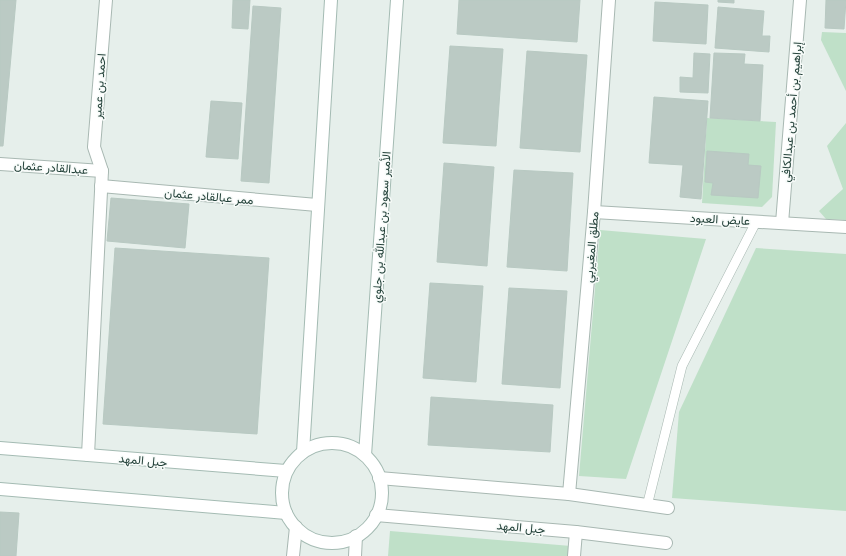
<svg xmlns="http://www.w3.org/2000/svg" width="846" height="556" font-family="Inter,Vazirmatn,sans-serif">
<rect width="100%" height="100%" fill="#e6efeb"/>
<!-- green -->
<g fill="#bfe0c8">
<polygon points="822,32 846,33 846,91 821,40"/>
<polygon points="707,118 776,122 772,197 762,207 702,203"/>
<polygon points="846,123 846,220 826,219 819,211 843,189 827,146"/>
<polygon points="600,230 706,239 626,479 579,476"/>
<polygon points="756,248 846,254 846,511 672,498 679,412"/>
<polygon points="390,531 571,546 570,556 388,556"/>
</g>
<!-- building -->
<g fill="#bbcac4" stroke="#b8c9c2">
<polygon points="0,0 16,0 3,146 0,146"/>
<polygon points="233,0 250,0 248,29 232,28"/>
<polygon points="459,0 580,0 577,42 457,34"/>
<polygon points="718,0 734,0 734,3 718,2"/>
<polygon points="826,0 846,0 844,29 825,28"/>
<polygon points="655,2 708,5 706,44 653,41"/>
<polygon points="253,6 281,8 269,183 241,181"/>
<polygon points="718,7 764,11 762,36 770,36 769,52 715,48"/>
<polygon points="450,46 503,49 496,146 443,143"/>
<polygon points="527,51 587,55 580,152 520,148"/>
<polygon points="694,53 710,54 708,93 680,92 680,77 693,78"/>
<polygon points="714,53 745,54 744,64 763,65 760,121 710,118"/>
<polygon points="654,97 708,101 701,199 680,197 683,165 649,163"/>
<polygon points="211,101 242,103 238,159 206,157"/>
<polygon points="707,151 749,154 748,165 761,166 758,198 711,195 713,183 705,182"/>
<polygon points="444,163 494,167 487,266 437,262"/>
<polygon points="514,170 573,173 567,271 507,267"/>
<polygon points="111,198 189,204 185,248 107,241"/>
<polygon points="115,248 269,258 257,434 103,424"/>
<polygon points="430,283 483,286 476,382 423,378"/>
<polygon points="509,288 567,291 560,388 502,384"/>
<polygon points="431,397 553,405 550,452 428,445"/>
<polygon points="0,512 19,513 16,556 0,556"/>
</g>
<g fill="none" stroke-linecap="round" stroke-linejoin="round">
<defs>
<polyline id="lane" points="647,506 682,366 756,222"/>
<g id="street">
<polyline points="0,164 102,171"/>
<polyline points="101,186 317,205"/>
<polyline points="594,212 846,227"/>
<polyline points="782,223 800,0"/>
<polyline points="88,455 102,171 94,147 106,0"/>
<polyline points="379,478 569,494 668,508"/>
<polyline points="569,494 594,212 609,0"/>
<polyline points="376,515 576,532 666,543"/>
<polyline points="293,556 296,527"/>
<polyline points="355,556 356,536"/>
<polyline points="574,556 576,532"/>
</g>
<g id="secondary">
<circle cx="332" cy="493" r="50"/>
<polyline points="0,448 286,471"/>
<polyline points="303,452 331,0"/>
<polyline points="365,455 397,0"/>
<polyline points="0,489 286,513"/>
</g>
</defs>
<!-- lane casing -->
<use href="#lane" stroke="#a8b8b2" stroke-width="10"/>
<!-- street casing -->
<use href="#street" stroke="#a8b8b2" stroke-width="14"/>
<!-- secondary casing -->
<use href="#secondary" stroke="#a4bbb3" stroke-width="14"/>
<!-- lane -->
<use href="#lane" stroke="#fff" stroke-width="9"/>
<!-- street -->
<use href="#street" stroke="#fff" stroke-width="12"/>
<!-- secondary -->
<use href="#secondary" stroke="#fff" stroke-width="12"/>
</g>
<g text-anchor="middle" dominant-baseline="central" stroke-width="3" stroke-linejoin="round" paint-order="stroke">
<!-- street labels -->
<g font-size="12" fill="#24423a" stroke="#f7fbf9">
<text transform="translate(99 86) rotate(-86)">احمد بن عمير</text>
<text transform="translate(791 112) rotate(-85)">إبراهيم بن أحمد بن عبدالكافي</text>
<text transform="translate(51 167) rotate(4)">عبدالقادر عثمان</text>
<text transform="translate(209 196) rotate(5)">ممر عبالقادر عثمان</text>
<text transform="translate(720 219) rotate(3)">عايض العبود</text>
<text transform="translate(381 227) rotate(-86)">الأمير سعود بن عبدالله بن جلوي</text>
<text transform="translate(591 247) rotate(-85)">مطلق المغيربي</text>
<text transform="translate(143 460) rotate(5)">جبل المهد</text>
<text transform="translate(521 527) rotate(5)">جبل المهد</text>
</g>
</g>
</svg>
